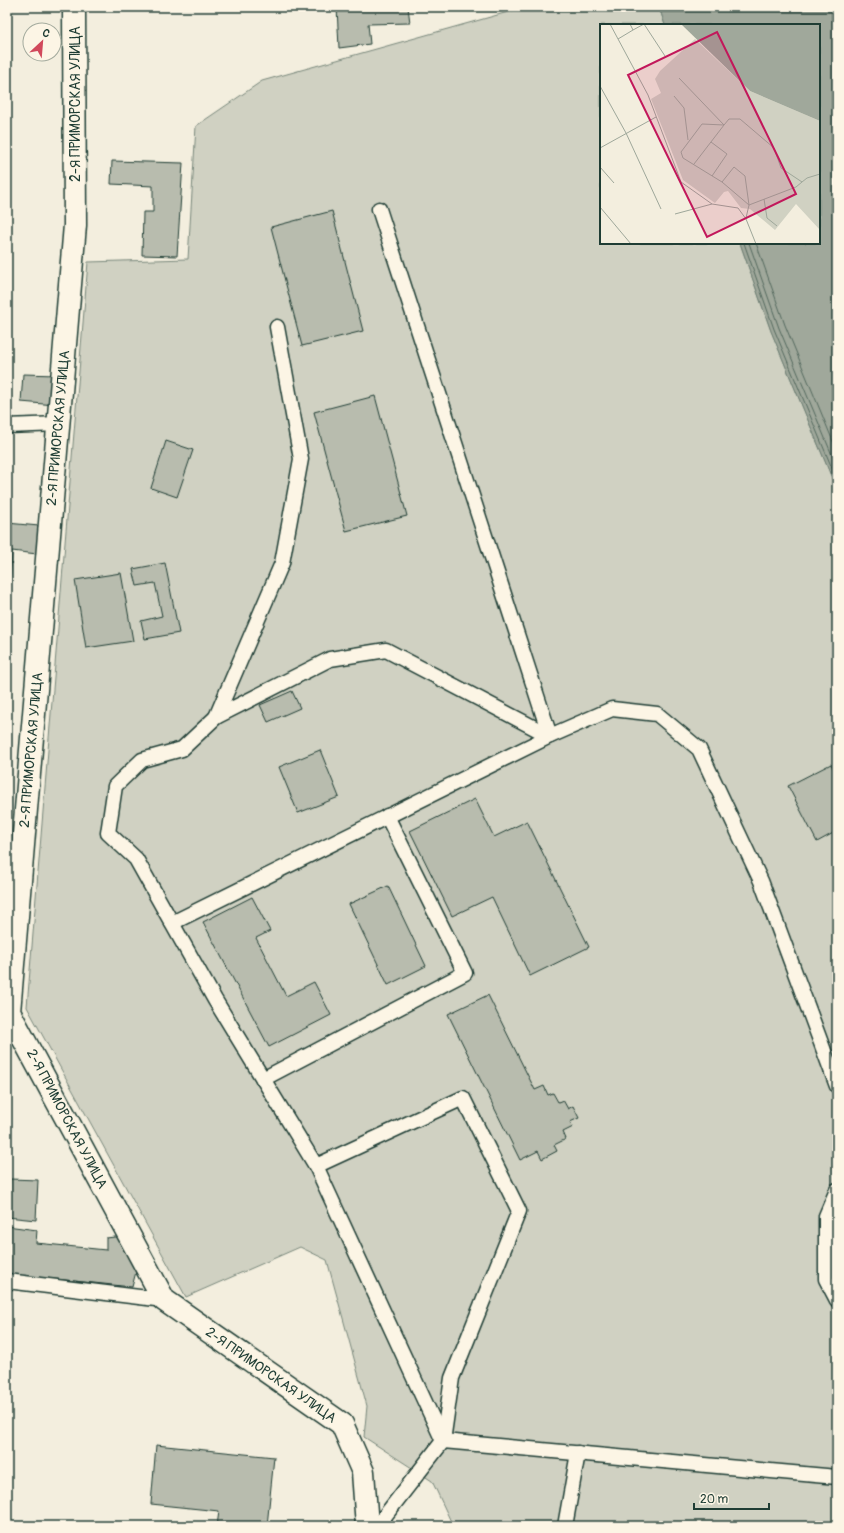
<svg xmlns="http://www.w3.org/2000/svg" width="844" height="1533" font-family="Pangolin,sans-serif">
<rect width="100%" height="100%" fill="#f3eede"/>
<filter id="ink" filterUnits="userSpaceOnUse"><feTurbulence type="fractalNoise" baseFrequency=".025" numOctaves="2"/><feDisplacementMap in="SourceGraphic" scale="8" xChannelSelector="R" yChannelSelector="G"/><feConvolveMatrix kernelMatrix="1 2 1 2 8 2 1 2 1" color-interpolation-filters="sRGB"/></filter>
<g filter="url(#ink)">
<!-- green -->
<polygon fill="#d0d1c2" stroke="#78877b" points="526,7 659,7 665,25 601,25 601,243 740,243 771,331 837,490 837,1526 453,1526 432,1481 364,1437 367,1406 327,1260 300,1247 186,1297 27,1007 88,262 188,259 196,126 262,81"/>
<!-- water -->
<polygon fill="#a0a89b" stroke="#6c7d72" points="659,7 837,7 837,490 771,331 740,243 819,243 819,25 665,25"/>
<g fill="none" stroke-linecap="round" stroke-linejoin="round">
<!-- shore -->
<g stroke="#53685d" stroke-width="1">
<polyline points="744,243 774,329 837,480"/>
<polyline points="749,243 779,328 837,467"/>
<polyline points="756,243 785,325 837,451"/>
</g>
</g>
<!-- building -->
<g fill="#b8bcae" stroke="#1f3d34">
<polygon points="337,7 408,7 410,23 368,24 370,44 339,48"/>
<polygon points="112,161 183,163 177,256 142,255 143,212 153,212 153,186 111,184"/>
<polygon points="332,211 363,331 302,346 271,227"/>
<polygon points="23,374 56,375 55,405 21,402"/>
<polygon points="375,396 407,516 346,531 314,412"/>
<polygon points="166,441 193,450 177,497 151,488"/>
<polygon points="7,523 39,526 37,554 12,551 10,588 7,588"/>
<polygon points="165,563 179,633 145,639 141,621 162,616 155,583 137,586 133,569"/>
<polygon points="121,573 133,641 86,648 75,580"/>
<polygon points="292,691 300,708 268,722 260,705"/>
<polygon points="320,750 339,797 298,813 279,767"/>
<polygon points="831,764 837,776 837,831 817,842 788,786"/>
<polygon points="475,799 494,837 527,821 589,947 530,976 492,897 452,916 410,831"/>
<polygon points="388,886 426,966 388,985 349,904"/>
<polygon points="252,897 270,931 256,938 286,996 314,982 331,1015 269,1047 203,922"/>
<polygon points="488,995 535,1090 544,1086 548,1095 553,1093 558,1102 563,1100 568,1109 573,1106 579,1118 570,1122 573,1127 563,1132 566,1139 554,1145 557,1151 542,1159 538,1151 520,1160 448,1014"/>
<polygon points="10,1179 38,1180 36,1220 7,1217"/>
<polygon points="7,1226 37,1230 36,1243 106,1250 106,1238 124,1236 138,1264 132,1287 7,1274"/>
<polygon points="156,1445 274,1457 267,1526 217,1526 219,1511 151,1504"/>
</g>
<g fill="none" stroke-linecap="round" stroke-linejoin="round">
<defs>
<g id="lane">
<polyline points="7,426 59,424"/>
<polyline points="216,717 282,563 301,459 277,327"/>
<polyline points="172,923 550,736 379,209"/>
<polyline points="263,1079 465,973 387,816"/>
<polyline points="837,1086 761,881 699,749 657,714 612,709 550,736 386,650 330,659 216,717 182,749 142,760 115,786 108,833 136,859 215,1000 316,1166 463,1098 519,1211 452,1378 443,1441 837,1477"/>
<polyline points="316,1166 443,1441 377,1526"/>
<polyline points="837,1190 826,1216 826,1279 837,1300"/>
<polyline points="7,1281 164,1300"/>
<polyline points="565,1526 578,1453"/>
</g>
<polyline id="street" points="74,7 75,225 9,1012 164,1300 342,1424 363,1472 367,1526"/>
</defs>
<!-- lane casing -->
<use href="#lane" stroke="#1f3d34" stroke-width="17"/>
<!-- street casing -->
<use href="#street" stroke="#1f3d34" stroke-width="25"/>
<!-- lane -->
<use href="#lane" stroke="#fcf5e5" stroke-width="14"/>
<!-- street -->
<use href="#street" stroke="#fcf5e5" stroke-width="22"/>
</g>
</g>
<g text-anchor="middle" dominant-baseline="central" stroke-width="3" stroke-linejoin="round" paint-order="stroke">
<!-- street labels -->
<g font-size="14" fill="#1f3d34" stroke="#fcf5e5">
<text transform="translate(75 104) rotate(-90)">2-Я ПРИМОРСКАЯ УЛИЦА</text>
<text transform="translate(58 428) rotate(-85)">2-Я ПРИМОРСКАЯ УЛИЦА</text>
<text transform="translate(31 750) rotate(-85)">2-Я ПРИМОРСКАЯ УЛИЦА</text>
<text transform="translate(67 1119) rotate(62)">2-Я ПРИМОРСКАЯ УЛИЦА</text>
<text transform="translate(271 1375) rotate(35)">2-Я ПРИМОРСКАЯ УЛИЦА</text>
</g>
</g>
<!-- overview -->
<g transform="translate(600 24)">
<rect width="220" height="220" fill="#f3eede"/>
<path d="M95,15L150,67L220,97V206L196,180L175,206L150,185L141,184L128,167L124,168L115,179L83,156L51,75L61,69L55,55L60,47Z" fill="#d0d1c2"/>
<path d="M81,0H220V97L150,67Z" fill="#a0a89b"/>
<path fill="none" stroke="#9ea79a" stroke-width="1" d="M10,0L48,71L81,158L112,180L138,184L146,195L156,220M30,0L33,6L44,0L65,32M18,15L33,6M79,54L124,101L94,140M0,62L26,109L61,185M74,72L84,84L88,116M111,118L127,130L112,152M0,124L56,93M0,143L14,159M122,158L149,181L146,194M202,158L181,144L174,124L140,95H129L124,101L102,100L81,128L83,134L122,158L134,143L145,152L149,181L196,163L202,158L207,154L220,150M164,175L167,194L177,202M0,183L31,220M75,190L112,180"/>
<path fill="#c2185b" fill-opacity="0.15" stroke="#c2185b" stroke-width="2" d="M117,8L196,170L107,213L28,51Z"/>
<rect width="220" height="220" fill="none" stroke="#1f3d34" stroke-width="2"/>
</g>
<!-- margin -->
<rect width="844" height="1533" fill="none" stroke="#fcf5e5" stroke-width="24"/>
<rect x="12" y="12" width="820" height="1509" fill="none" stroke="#1f3d34" stroke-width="1.5" filter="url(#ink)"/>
<!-- north arrow -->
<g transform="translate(42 42) rotate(26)"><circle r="19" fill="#fcf5e5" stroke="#a4ab9e"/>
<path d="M0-3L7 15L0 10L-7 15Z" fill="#d1495b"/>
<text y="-6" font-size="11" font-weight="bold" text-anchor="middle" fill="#1f3d34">С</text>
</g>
<!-- scale -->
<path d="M694 1503v6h75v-6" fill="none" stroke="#1f3d34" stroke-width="2"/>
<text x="700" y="1503" font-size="12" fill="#1f3d34" stroke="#fcf5e5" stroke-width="3" paint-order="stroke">20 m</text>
</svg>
